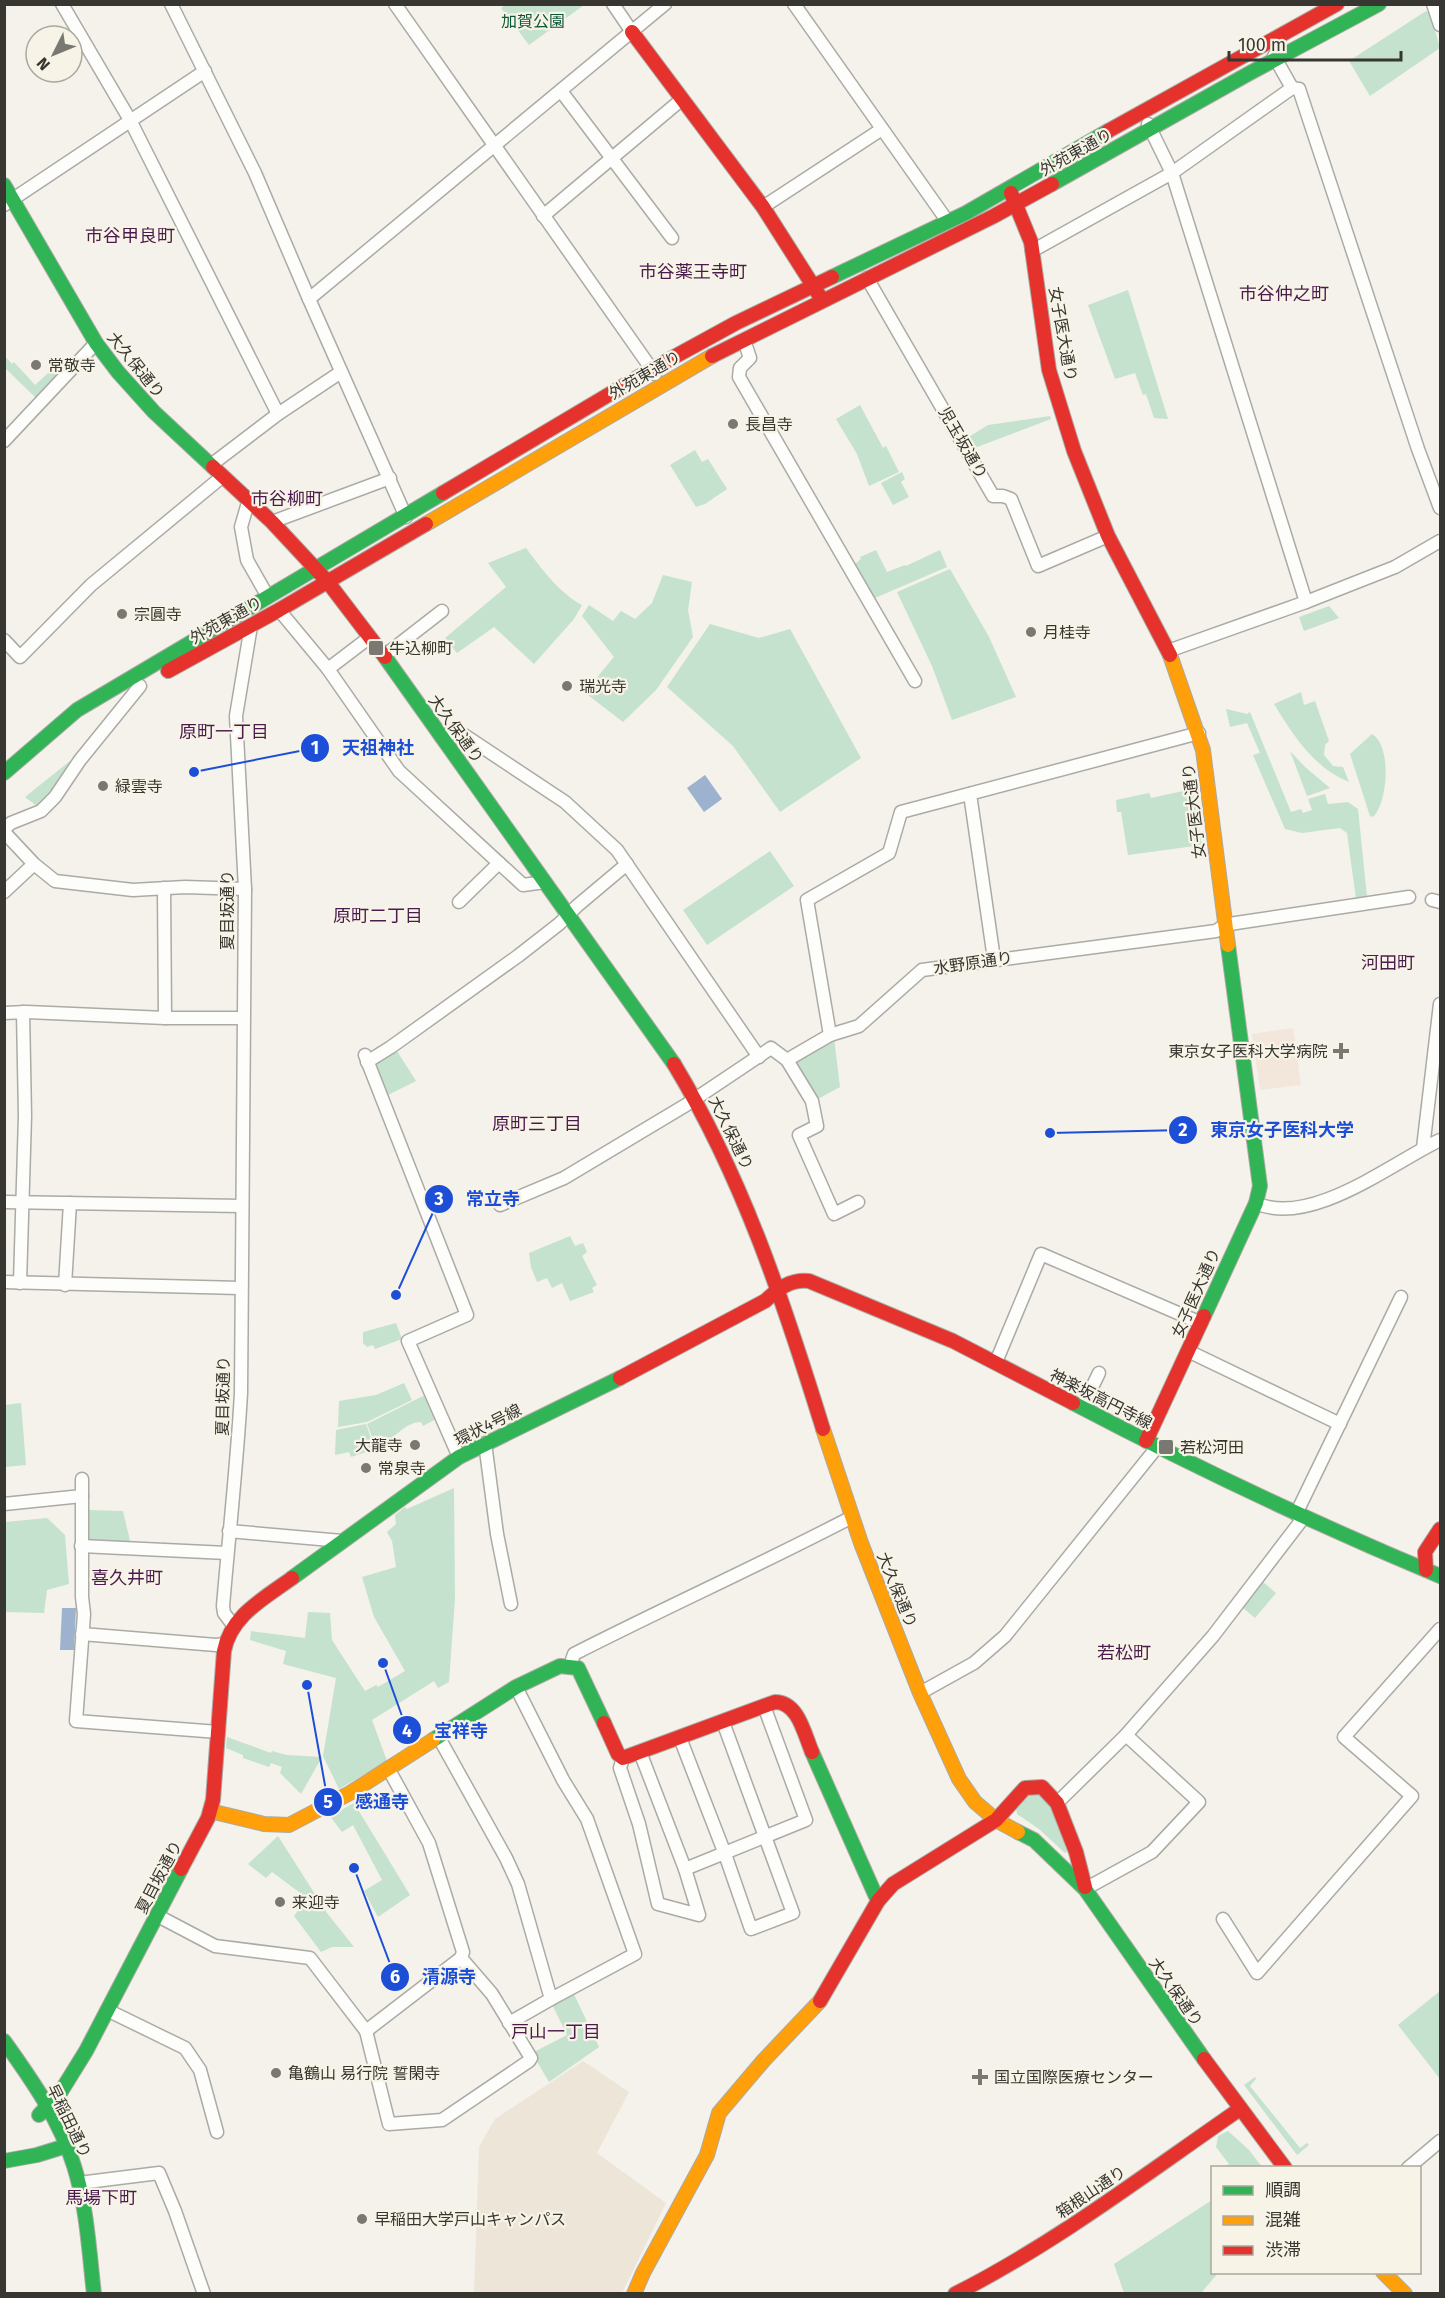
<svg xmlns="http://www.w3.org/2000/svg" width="1445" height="2298" font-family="'Fira Sans','Noto Sans JP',sans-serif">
<rect width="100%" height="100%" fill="#f4f2ea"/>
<!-- commercial -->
<polygon fill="#ede5d7" points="583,2061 629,2092 597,2153 666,2203 622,2293 474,2293 479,2147 495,2119"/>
<!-- industrial -->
<polygon fill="#f3e7db" points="1293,1028 1301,1085 1260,1090 1252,1034"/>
<!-- green -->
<g fill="#c4e2ce">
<polygon points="505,5 505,4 584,5 529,45 501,8"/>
<polygon points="1426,11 1430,13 1440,48 1370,96 1349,61"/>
<polygon points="1128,290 1168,419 1154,418 1146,394 1143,395 1135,373 1115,379 1088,305"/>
<polygon points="4,355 12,364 14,362 35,385 65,358 69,363 36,398 5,368"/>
<polygon points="860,405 883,448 886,446 899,472 869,486 857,454 836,419"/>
<polygon points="1050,416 1051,419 972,449 967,438 988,425"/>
<polygon points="695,450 702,462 708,459 727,489 705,504 696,507 670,465"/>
<polygon points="902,472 905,479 901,482 909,497 893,505 881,483"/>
<path d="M526,548C542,569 558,592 582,605L574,619L534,664L494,627L457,653L445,638L506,587L488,563Z"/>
<polygon points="876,550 887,572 905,565 906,566 940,550 947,567 875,598 855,564 861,559 860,557"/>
<polygon points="950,569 989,637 1016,697 952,720 932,666 897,592"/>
<polygon points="663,575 692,582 688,610 693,637 656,690 623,722 588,695 599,675 614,657 582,616 589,605 613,621 621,611 635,619 652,603"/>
<polygon points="1329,606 1339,618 1304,631 1299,617"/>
<polygon points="710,624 759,638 790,629 861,758 780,812 733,746 667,687"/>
<path d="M1301,692L1304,705L1315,701L1329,741L1325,745L1324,755L1333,766L1343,767L1349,782C1314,768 1293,735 1274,704Z"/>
<polygon points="1226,709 1247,714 1250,712 1291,812 1301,809 1303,813 1312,810 1308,799 1325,794 1328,804 1348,802 1358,809 1367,897 1356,899 1347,833 1340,828 1302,833 1285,829 1253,755 1260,753 1247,723 1230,727"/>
<path d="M1372,734C1392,746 1388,802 1373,817L1370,816L1350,754Z"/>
<polygon points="1290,751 1305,767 1330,788 1307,796"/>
<polygon points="70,761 74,765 38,807 25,797"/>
<polygon points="1192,789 1202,845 1128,855 1121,812 1117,812 1116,800 1149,793 1151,798"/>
<polygon points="770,851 794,886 707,945 683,910"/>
<polygon points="834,1038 840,1087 818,1099 796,1069 797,1060"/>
<polygon points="395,1048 416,1081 384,1097 371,1064"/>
<polygon points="570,1236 575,1246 583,1243 587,1252 582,1256 597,1285 592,1288 594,1292 570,1301 562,1283 552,1288 547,1278 537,1282 531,1267 529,1253"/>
<polygon points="396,1323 402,1339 375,1349 373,1345 367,1347 363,1343 363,1332"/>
<polygon points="404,1383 412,1400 367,1422 338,1427 339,1401 376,1395"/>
<path d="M427,1394L438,1418L423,1426L421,1422C404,1422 391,1442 377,1449L367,1424Z"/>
<polygon points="21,1403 26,1465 5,1467 5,1405"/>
<polygon points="366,1424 375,1449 351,1457 349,1452 335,1455 336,1430"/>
<polygon points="454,1488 455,1599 449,1682 438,1688 434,1681 372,1720 387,1761 339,1789 323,1756 336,1678 283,1664 286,1651 250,1640 251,1631 305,1638 308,1612 330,1613 332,1640 365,1691 376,1685 378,1687 405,1671 374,1617 362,1577 396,1567 392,1541 387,1532 396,1524 395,1515 405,1507 407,1509"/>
<polygon points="87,1510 123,1511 131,1545 86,1541"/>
<polygon points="47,1518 65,1535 69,1584 47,1590 44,1613 5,1612 5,1522"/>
<polygon points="1263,1582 1276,1593 1255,1618 1243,1608"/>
<polygon points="227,1737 271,1753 272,1751 287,1755 322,1757 301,1794 280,1773 282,1767 271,1763 269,1767 243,1758 243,1755 226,1748"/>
<path d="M1030,1793H1039C1055,1808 1060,1831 1067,1852L1065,1853L1039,1829L1017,1814L1016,1806Z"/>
<polygon points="354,1803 410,1895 378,1917 364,1891 382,1880 353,1825 342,1832 330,1816"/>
<polygon points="278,1836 327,1913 354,1947 332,1947 321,1952 294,1916 307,1898 272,1872 266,1878 248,1864"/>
<polygon points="572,1990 599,2047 549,2082 532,2053 567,2035 551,2002"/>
<polygon points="1440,1991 1440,2079 1398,2025"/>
<polygon points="1255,2077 1256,2079 1250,2086 1300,2148 1307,2143 1309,2145 1297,2155 1244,2085"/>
<polygon points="1228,2131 1249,2150 1262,2167 1225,2167 1229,2164 1216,2147 1218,2136"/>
<polygon points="1212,2200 1212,2272 1218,2273 1201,2293 1124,2293 1114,2264"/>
</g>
<!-- water -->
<g fill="#9cb2ce">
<polygon points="705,775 722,799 704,812 687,788"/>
<polygon points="62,1608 76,1608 74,1650 60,1650"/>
</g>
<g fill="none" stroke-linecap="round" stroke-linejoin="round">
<defs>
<g id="street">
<polyline points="62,4 130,120 278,414"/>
<polyline points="171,4 255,173 309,299 406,517"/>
<polyline points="395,4 655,374"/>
<polyline points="613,4 632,32"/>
<polyline points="794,4 948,222"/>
<polyline points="1433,4 1440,25"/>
<polyline points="1274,56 1292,88"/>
<polyline points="561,91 672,238"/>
<polyline points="1148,124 1172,173 1306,602 1168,651"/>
<polyline points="4,205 205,71"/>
<polyline points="763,207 882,129"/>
<polyline points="543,216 681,100"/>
<polyline points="1032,251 1172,173 1292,88 1299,89 1418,449 1440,508"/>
<polyline points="867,278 993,496 1003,496 1011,499 1038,566 1108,536"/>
<polyline points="309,299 665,4"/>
<polyline points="744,340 750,358 740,368 739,377 915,681"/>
<polyline points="4,441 96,343"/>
<polyline points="211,465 278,414 341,372"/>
<polyline points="249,499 241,527 247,560 268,597"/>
<polyline points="272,522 390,478"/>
<polyline points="1306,602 1395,567 1440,541"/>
<polyline points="279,610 328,669 399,771 523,885 545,882"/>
<polyline points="4,640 20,657 91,585 223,476"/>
<polyline points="384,656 442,611"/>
<polyline points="328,669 370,637"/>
<polyline points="441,737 456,732 461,733 565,802 617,850 759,1057"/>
<polyline points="970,794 994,959"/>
<polyline points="4,829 11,823 41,811 55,797 80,760 140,686"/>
<polyline points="4,832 34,864 55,881 133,890 185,887 245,889"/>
<polyline points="164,888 165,1018"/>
<polyline points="4,892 34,864"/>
<polyline points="1432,900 1440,902"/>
<polyline points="459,902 499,863"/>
<polyline points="4,1013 27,1012 165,1018 243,1018"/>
<polyline points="830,1035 807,900 889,853 901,812 1199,733"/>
<polyline points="365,1055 467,1315 408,1341 459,1457"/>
<polyline points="787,1060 830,1035 859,1026 922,970 1216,931 1225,925 1236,923 1409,897"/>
<polyline points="367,1062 391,1047 518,956 559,924 577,906 627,864"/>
<polyline points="1423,1148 1440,1004"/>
<polyline points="4,1202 241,1206"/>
<path d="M1256,1203C1310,1228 1392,1163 1440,1140"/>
<polyline points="500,1205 564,1178 686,1105 771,1048 787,1060 812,1101 817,1126 799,1135 834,1214 858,1202"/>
<polyline points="4,1282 240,1288"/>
<polyline points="20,1283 25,1116 23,1012"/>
<polyline points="65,1285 70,1203"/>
<polyline points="1188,1351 1340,1424"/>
<polyline points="996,1362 1041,1254 1201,1323"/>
<polyline points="1082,1408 1099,1373"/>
<polyline points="485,1443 497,1534 511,1604"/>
<polyline points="82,1479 82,1597 84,1614 76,1721 218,1732"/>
<polyline points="4,1504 82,1496"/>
<polyline points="1296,1514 1401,1297"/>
<polyline points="229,1531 342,1541"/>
<polyline points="81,1546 227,1553"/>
<path d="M233,1625L224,1613L223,1606C229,1535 237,1464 241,1393L245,889L236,716L251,626"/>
<polyline points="82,1634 216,1645 225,1644"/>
<path d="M570,1666L574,1654C666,1607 760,1565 852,1517"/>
<polyline points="516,1687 563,1780 587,1819 635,1954 551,1999"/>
<polyline points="920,1693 974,1663 1005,1636 1158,1446"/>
<polyline points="438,1736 506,1858 518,1884 551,1999 509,2023"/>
<polyline points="680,1738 725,1854 751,1929 793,1913 723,1722"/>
<polyline points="623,1758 620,1768 639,1824 658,1904 699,1915 685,1869 640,1752"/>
<polyline points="1057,1803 1126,1735 1213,1636 1304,1517"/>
<polyline points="685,1869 806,1820 764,1706"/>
<polyline points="1085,1889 1152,1852 1199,1802 1126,1735"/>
<polyline points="158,1916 215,1946 310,1958 366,2031 389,2124 442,2120 529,2061 531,2058 492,1994 461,1958 463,1952 429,1843 388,1768"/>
<polyline points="1223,1919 1257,1973 1412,1796 1344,1737 1440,1629"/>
<polyline points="107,2010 185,2048 200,2070 217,2132"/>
<polyline points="366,2031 461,1958"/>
<polyline points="1408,2168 1440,2141"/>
<polyline points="79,2183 159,2173 175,2211 204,2294"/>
</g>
<g id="fast">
<polyline points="1052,184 1248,74 1379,4"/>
<polyline points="4,185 96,343 118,372 154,412 213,467"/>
<polyline points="832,277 966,213 1108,131"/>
<polyline points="385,657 674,1064"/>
<polyline points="4,773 77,710 443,493"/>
<polyline points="1204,1316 1256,1203 1260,1186 1228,945"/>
<path d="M1073,1403C1193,1466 1315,1524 1440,1576"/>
<polyline points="292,1578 459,1457 620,1378"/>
<polyline points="433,1740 516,1687 560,1666 578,1668 604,1723"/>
<polyline points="812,1752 878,1901"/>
<polyline points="1018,1832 1034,1840 1085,1889 1204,2059"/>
<path d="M4,2041C32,2080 60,2120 74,2166C87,2207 89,2251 94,2294"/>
<polyline points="39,2115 60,2093 86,2051 181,1869"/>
<polyline points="4,2161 37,2155 66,2146"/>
</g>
<g id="slow">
<polyline points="426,524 712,356"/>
<polyline points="1170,655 1203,750 1228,945"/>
<polyline points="823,1429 861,1543 920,1693 959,1779 975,1802 996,1820 1018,1832"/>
<polyline points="210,1811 264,1824 289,1825 350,1793 433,1740"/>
<polyline points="1383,2272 1405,2294"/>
<polyline points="634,2294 643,2273 707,2155 719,2113 764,2060 820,2001"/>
</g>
<g id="jam">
<polyline points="632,32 763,207 819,295"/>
<polyline points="1108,131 1337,4"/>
<polyline points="1011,193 1031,242 1049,370 1074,451 1108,536 1170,655"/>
<polyline points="712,356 994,216 1052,184"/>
<polyline points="213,467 272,522 327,581 385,657"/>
<polyline points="443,493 652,369 736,323 832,277"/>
<polyline points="168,671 279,610 426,524"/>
<path d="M674,1064C743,1178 784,1303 823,1429"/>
<path d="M620,1378L765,1301C778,1289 790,1279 809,1281L953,1341L1073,1403"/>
<polyline points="1146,1441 1204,1316"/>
<polyline points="1426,1570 1425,1552 1440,1529"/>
<path d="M604,1723L618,1754L623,1758L775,1702C798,1702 804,1733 812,1752"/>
<path d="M181,1869L208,1818L213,1800L224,1651C231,1615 265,1598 292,1578"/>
<polyline points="820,2001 878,1901 893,1884 996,1820 1025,1788 1042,1787 1057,1803 1076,1852 1085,1887"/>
<polyline points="1204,2059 1285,2168"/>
<path d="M955,2294C1056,2243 1147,2173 1240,2109"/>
</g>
</defs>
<!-- street casing -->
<use href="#street" stroke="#abaaa5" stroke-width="15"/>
<!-- fast casing -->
<use href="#fast" stroke="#abaaa5" stroke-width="16"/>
<!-- slow casing -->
<use href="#slow" stroke="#abaaa5" stroke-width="16"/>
<!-- jam casing -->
<use href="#jam" stroke="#abaaa5" stroke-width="16"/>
<!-- street -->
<use href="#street" stroke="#fdfdfc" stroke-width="12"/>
<!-- fast -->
<use href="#fast" stroke="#30b455" stroke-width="14"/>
<!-- slow -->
<use href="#slow" stroke="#ff9f0a" stroke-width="14"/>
<!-- jam -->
<use href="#jam" stroke="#e5322d" stroke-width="14"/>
</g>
<!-- markers -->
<g fill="#797872" stroke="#f7f4e7" stroke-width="2">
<circle cx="36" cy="365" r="6"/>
<circle cx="733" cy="424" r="6"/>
<circle cx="122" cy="614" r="6"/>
<circle cx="1031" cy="632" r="6"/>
<rect x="368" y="640" width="16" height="16" rx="3"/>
<circle cx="567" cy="686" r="6"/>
<circle cx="103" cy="786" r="6"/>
<path d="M1338 1042h6v6h6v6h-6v6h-6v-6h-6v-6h6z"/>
<circle cx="415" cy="1445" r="6"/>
<rect x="1158" y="1439" width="16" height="16" rx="3"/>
<circle cx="366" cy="1468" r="6"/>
<circle cx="280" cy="1902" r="6"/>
<circle cx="276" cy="2073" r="6"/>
<path d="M977 2068h6v6h6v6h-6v6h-6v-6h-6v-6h6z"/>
<circle cx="362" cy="2219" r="6"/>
</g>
<g text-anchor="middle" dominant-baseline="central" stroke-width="4.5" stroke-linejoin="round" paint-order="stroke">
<!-- park labels -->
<g font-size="16" fill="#0b563a" stroke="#f7f4e7">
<text x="533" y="21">加賀公園</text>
</g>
<!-- street labels -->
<g font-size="16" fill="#373631" stroke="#f7f4e7">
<text transform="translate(1076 152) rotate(-29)">外苑東通り</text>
<text transform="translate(1063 334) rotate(80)">女子医大通り</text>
<text transform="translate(136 365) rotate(51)">大久保通り</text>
<text transform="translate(645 375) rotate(-30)">外苑東通り</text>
<text transform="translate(963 443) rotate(60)">児玉坂通り</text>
<text transform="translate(226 620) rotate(-29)">外苑東通り</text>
<text transform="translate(456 729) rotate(54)">大久保通り</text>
<text transform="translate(1194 811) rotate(-97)">女子医大通り</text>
<text transform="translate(227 910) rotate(-90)">夏目坂通り</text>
<text transform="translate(973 963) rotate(-8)">水野原通り</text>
<text transform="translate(731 1133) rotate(64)">大久保通り</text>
<text transform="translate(1196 1293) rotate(-66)">女子医大通り</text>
<text transform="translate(223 1396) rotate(-89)">夏目坂通り</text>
<text transform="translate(1101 1399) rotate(27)">神楽坂高円寺線</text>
<text transform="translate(488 1425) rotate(-27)">環状4号線</text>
<text transform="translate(897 1590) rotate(68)">大久保通り</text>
<text transform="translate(159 1877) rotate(-62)">夏目坂通り</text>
<text transform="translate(1176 1992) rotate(55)">大久保通り</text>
<text transform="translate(69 2121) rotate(64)">早稲田通り</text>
<text transform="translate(1091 2192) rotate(-34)">箱根山通り</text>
</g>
<!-- poi labels -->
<g font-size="16" fill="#373631" stroke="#f7f4e7" text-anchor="start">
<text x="48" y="365">常敬寺</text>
<text x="745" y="424">長昌寺</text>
<text x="134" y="614">宗圓寺</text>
<text x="1043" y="632">月桂寺</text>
<text x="389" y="648">牛込柳町</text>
<text x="579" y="686">瑞光寺</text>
<text x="115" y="786">緑雲寺</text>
<text x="1328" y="1051" text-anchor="end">東京女子医科大学病院</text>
<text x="403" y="1445" text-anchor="end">大龍寺</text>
<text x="1180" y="1447">若松河田</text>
<text x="378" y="1468">常泉寺</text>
<text x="292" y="1902">来迎寺</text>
<text x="288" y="2073">亀鶴山 易行院 誓閑寺</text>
<text x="994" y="2077">国立国際医療センター</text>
<text x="374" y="2219">早稲田大学戸山キャンパス</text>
</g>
<!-- neighbourhood labels -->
<g font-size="18" fill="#4a1b4d" stroke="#f7f4e7">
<text x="130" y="236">市谷甲良町</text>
<text x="693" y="272">市谷薬王寺町</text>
<text x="1284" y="294">市谷仲之町</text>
<text x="287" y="499">市谷柳町</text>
<text x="224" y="732">原町一丁目</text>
<text x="378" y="916">原町二丁目</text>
<text x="1388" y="963">河田町</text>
<text x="537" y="1124">原町三丁目</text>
<text x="127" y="1578">喜久井町</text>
<text x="1124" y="1653">若松町</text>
<text x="556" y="2032">戸山一丁目</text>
<text x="101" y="2198">馬場下町</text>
</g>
</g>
<!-- callouts -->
<path fill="none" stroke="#1d4ed8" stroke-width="2" d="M194 772L315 748M1050 1133L1183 1130M396 1295L439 1199M383 1663L407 1730M307 1685L328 1802M354 1868L395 1977"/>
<g fill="#1d4ed8" stroke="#f7f4e7" stroke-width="2">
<circle cx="194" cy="772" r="6"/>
<circle cx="1050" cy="1133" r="6"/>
<circle cx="396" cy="1295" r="6"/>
<circle cx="383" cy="1663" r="6"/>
<circle cx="307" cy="1685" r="6"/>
<circle cx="354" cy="1868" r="6"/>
<circle cx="315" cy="748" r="15"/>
<circle cx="1183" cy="1130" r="15"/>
<circle cx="439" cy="1199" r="15"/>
<circle cx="407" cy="1730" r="15"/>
<circle cx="328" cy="1802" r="15"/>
<circle cx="395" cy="1977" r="15"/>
</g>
<g font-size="18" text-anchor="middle" font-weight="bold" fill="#fff">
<text x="315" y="754">1</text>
<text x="1183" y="1136">2</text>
<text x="439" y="1205">3</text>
<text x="407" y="1737">4</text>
<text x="328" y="1808">5</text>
<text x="395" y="1983">6</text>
</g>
<g font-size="18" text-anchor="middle" font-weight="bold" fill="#1d4ed8" stroke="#f7f4e7" stroke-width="4.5" stroke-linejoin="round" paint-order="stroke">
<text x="378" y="754">天祖神社</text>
<text x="1282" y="1136">東京女子医科大学</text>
<text x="493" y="1205">常立寺</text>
<text x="461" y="1737">宝祥寺</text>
<text x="382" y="1808">感通寺</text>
<text x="449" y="1983">清源寺</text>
</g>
<!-- border -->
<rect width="1445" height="2298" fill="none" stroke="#373631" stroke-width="12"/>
<!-- legend -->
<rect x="1211" y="2166" width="210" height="108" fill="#f7f4e7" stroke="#aaa89e" stroke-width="1.5"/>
<rect x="1223" y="2186" width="30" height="9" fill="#30b455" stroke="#aaa89e" stroke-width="1.5"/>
<text x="1265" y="2196" font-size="18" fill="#373631">順調</text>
<rect x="1223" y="2216" width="30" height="9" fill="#ff9f0a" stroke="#aaa89e" stroke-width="1.5"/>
<text x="1265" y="2226" font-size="18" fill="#373631">混雑</text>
<rect x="1223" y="2246" width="30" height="9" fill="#e5322d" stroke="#aaa89e" stroke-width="1.5"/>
<text x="1265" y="2256" font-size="18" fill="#373631">渋滞</text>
<!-- north arrow -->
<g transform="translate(54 54) rotate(227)"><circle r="28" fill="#f7f4e7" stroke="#aaa89e" stroke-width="1.5"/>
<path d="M0-4.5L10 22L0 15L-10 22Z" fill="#797872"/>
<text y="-9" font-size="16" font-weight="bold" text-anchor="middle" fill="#373631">N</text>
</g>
<!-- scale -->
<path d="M1229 51v9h172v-9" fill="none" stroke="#373631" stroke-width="3"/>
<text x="1238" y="51" font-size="18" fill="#373631" stroke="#f7f4e7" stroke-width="4.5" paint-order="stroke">100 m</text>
</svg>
